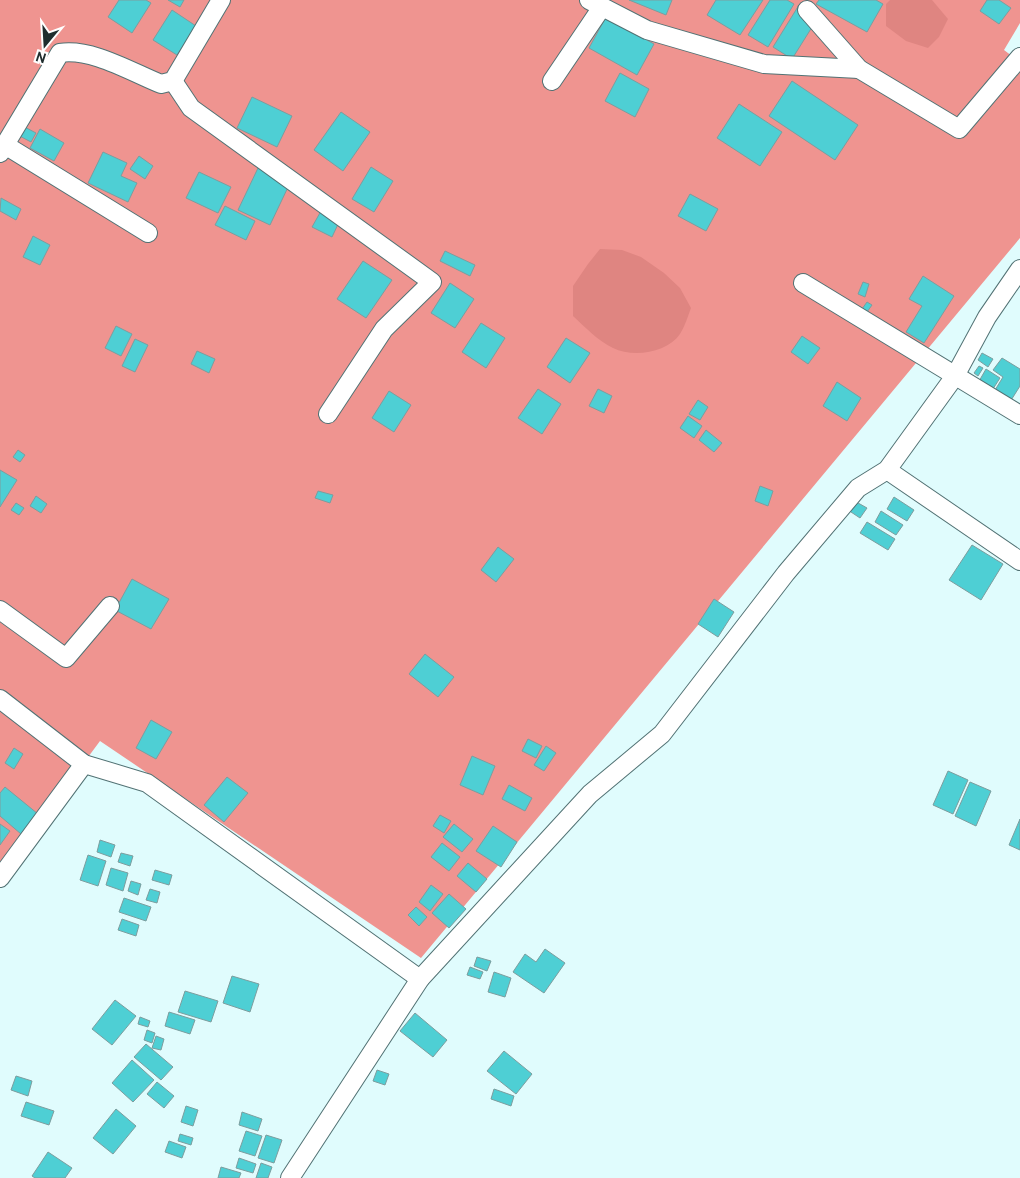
<svg xmlns="http://www.w3.org/2000/svg" width="1020" height="1178" font-family="Overpass,sans-serif">
<rect width="100%" height="100%" fill="#e0fcfd"/>
<!-- forest -->
<polygon fill="#ef9490" points="0,0 1020,0 1020,23 1004,50 1020,62 1020,238 421,958 100,741 0,876"/>
<!-- water -->
<g fill="#df8581">
<polygon points="890,0 932,0 948,19 939,37 928,48 906,41 886,26 886,4"/>
<path d="M600,249L622,250L641,257L664,273L680,288L691,308C688,316 685,326 680,334C667,353 633,358 613,348C598,341 585,327 573,316V286L588,264Z"/>
</g>
<!-- building -->
<g fill="#4ecfd4" stroke="#7c9d9e">
<polygon points="119,0 146,0 151,3 132,33 108,17"/>
<polygon points="168,0 184,0 180,7"/>
<polygon points="629,0 672,0 666,15"/>
<polygon points="716,0 763,0 740,35 707,15"/>
<polygon points="770,0 787,0 794,4 768,47 748,35"/>
<polygon points="819,0 876,0 883,4 867,32 816,4"/>
<polygon points="987,0 999,0 1011,8 999,24 980,11"/>
<polygon points="799,5 819,16 792,59 773,47"/>
<polygon points="172,10 196,26 177,55 153,40"/>
<polygon points="606,17 654,44 637,75 589,48"/>
<polygon points="620,73 649,89 635,117 605,101"/>
<polygon points="792,81 858,125 835,160 769,116"/>
<polygon points="252,97 292,116 277,147 237,128"/>
<polygon points="739,104 782,132 760,166 717,138"/>
<polygon points="341,112 370,132 343,171 314,150"/>
<polygon points="19,124 36,133 31,142 14,133"/>
<polygon points="40,129 64,143 54,161 30,148"/>
<polygon points="103,152 127,163 121,176 137,183 128,202 88,183"/>
<polygon points="139,156 153,166 145,179 130,169"/>
<polygon points="371,167 393,181 374,212 352,199"/>
<polygon points="258,168 290,183 270,225 238,210"/>
<polygon points="199,172 231,187 218,213 186,198"/>
<polygon points="690,194 718,209 706,231 678,216"/>
<polygon points="1,198 21,209 16,220 0,211"/>
<polygon points="225,206 255,221 246,240 215,225"/>
<polygon points="321,211 340,220 332,237 312,227"/>
<polygon points="33,236 50,245 40,265 23,257"/>
<polygon points="445,251 475,265 470,276 440,261"/>
<polygon points="363,261 392,280 366,318 337,299"/>
<polygon points="923,276 954,296 924,343 906,332 922,306 909,299"/>
<polygon points="863,282 869,284 865,297 858,294"/>
<polygon points="450,283 474,299 455,328 431,313"/>
<polygon points="867,302 872,305 867,312 862,309"/>
<polygon points="481,323 505,338 486,368 462,352"/>
<polygon points="116,326 132,334 121,356 105,348"/>
<polygon points="802,336 820,348 808,364 791,352"/>
<polygon points="566,338 590,353 570,383 547,367"/>
<polygon points="135,339 148,345 135,372 122,366"/>
<polygon points="197,351 215,359 209,373 191,364"/>
<polygon points="982,353 993,359 988,367 978,360"/>
<polygon points="1002,358 1020,369 1020,386 1008,405 992,395 1003,377 993,370"/>
<polygon points="979,366 983,368 978,376 974,373"/>
<polygon points="986,369 1000,378 991,392 978,383"/>
<polygon points="837,382 861,398 847,421 823,406"/>
<polygon points="538,389 561,404 542,434 518,418"/>
<polygon points="598,389 612,396 604,413 589,406"/>
<polygon points="389,391 411,405 394,432 372,418"/>
<polygon points="698,400 708,407 700,420 689,414"/>
<polygon points="688,416 702,426 694,438 680,428"/>
<polygon points="706,430 722,443 714,452 699,440"/>
<polygon points="18,450 25,455 20,462 13,457"/>
<polygon points="0,470 17,480 0,507"/>
<polygon points="760,486 773,491 768,506 755,501"/>
<polygon points="318,491 333,495 330,503 315,498"/>
<polygon points="36,496 47,504 41,513 30,506"/>
<polygon points="894,497 914,510 907,521 887,509"/>
<polygon points="851,499 867,508 860,518 845,508"/>
<polygon points="16,503 24,508 19,515 11,510"/>
<polygon points="881,511 903,525 896,535 875,522"/>
<polygon points="867,522 895,539 888,550 860,533"/>
<polygon points="972,545 1003,564 981,600 949,580"/>
<polygon points="498,547 514,559 496,582 481,570"/>
<polygon points="132,579 169,599 151,629 115,610"/>
<polygon points="714,599 734,612 718,637 698,624"/>
<polygon points="425,654 454,677 438,697 409,674"/>
<polygon points="151,720 172,732 156,759 136,748"/>
<polygon points="528,739 542,746 536,758 522,751"/>
<polygon points="546,746 556,753 544,771 534,765"/>
<polygon points="14,748 23,754 14,769 5,763"/>
<polygon points="472,756 495,766 483,795 460,785"/>
<polygon points="948,771 968,780 953,814 933,805"/>
<polygon points="227,777 248,793 224,822 204,805"/>
<polygon points="970,782 991,791 976,826 955,816"/>
<polygon points="509,785 532,798 525,811 502,799"/>
<polygon points="5,787 38,814 21,834 0,816 0,793"/>
<polygon points="440,815 451,821 444,833 433,826"/>
<polygon points="1020,819 1020,850 1009,845"/>
<polygon points="0,824 10,831 0,845"/>
<polygon points="454,824 473,839 462,852 443,837"/>
<polygon points="493,826 517,842 501,867 476,851"/>
<polygon points="100,840 115,845 111,857 97,852"/>
<polygon points="442,843 460,857 449,871 431,857"/>
<polygon points="121,853 133,856 130,866 118,862"/>
<polygon points="88,855 106,861 98,886 80,880"/>
<polygon points="468,863 487,879 476,892 457,876"/>
<polygon points="111,868 128,873 123,891 106,885"/>
<polygon points="155,870 172,875 169,885 152,880"/>
<polygon points="131,881 141,884 138,895 128,891"/>
<polygon points="431,885 443,894 430,911 419,902"/>
<polygon points="150,889 160,892 157,903 146,900"/>
<polygon points="449,894 466,909 449,928 432,913"/>
<polygon points="124,898 151,907 146,921 119,912"/>
<polygon points="416,907 427,917 419,926 408,915"/>
<polygon points="122,919 139,925 136,936 118,930"/>
<polygon points="545,949 565,963 544,993 513,972 525,954 536,962"/>
<polygon points="477,957 491,961 487,971 474,966"/>
<polygon points="470,967 483,972 480,979 467,975"/>
<polygon points="494,972 511,978 505,997 488,992"/>
<polygon points="232,976 259,984 250,1012 223,1003"/>
<polygon points="185,991 218,1001 211,1022 178,1012"/>
<polygon points="115,1000 136,1016 112,1045 92,1029"/>
<polygon points="169,1012 195,1020 190,1034 165,1026"/>
<polygon points="415,1013 447,1040 433,1057 400,1031"/>
<polygon points="140,1017 150,1021 148,1027 138,1024"/>
<polygon points="147,1030 155,1033 152,1043 144,1040"/>
<polygon points="156,1036 164,1039 161,1050 152,1048"/>
<polygon points="146,1044 173,1067 161,1080 134,1057"/>
<polygon points="504,1051 532,1074 516,1094 487,1071"/>
<polygon points="132,1060 154,1080 133,1102 112,1083"/>
<polygon points="377,1070 389,1074 385,1085 373,1081"/>
<polygon points="16,1076 32,1081 28,1096 11,1090"/>
<polygon points="157,1082 174,1096 164,1108 147,1094"/>
<polygon points="494,1089 514,1096 511,1106 491,1099"/>
<polygon points="26,1102 54,1111 49,1125 21,1116"/>
<polygon points="186,1106 198,1110 193,1126 181,1122"/>
<polygon points="116,1109 136,1126 113,1154 93,1138"/>
<polygon points="242,1112 262,1119 258,1131 239,1125"/>
<polygon points="246,1131 262,1136 255,1156 239,1151"/>
<polygon points="180,1134 193,1138 191,1145 178,1141"/>
<polygon points="266,1135 282,1140 274,1163 258,1158"/>
<polygon points="169,1141 186,1147 182,1158 165,1152"/>
<polygon points="48,1152 72,1168 65,1178 35,1178 32,1176"/>
<polygon points="239,1158 256,1164 253,1173 236,1168"/>
<polygon points="261,1163 272,1167 268,1178 256,1178"/>
<polygon points="221,1167 241,1173 239,1178 218,1178"/>
</g>
<g fill="none" stroke-linecap="round" stroke-linejoin="round">
<defs>
<g id="minor">
<polyline points="589,0 647,30 764,64 859,69"/>
<polyline points="807,10 859,69 959,129 1020,57"/>
<polyline points="173,81 191,108 432,282 384,329 328,414"/>
<polyline points="552,81 602,7"/>
<polyline points="5,145 148,233"/>
<path d="M0,153L60,53C92,48 131,72 161,84L173,81L221,0"/>
<polyline points="803,283 1020,415"/>
<polyline points="887,470 1020,561"/>
<polyline points="0,610 66,658 110,606"/>
<polyline points="0,699 84,764 147,783 420,979"/>
<polyline points="0,878 84,764"/>
<polyline points="290,1178 420,979 590,794 662,734 786,573 858,488 887,470 955,376 987,317 1020,269"/>
</g>
</defs>
<!-- minor casing -->
<use href="#minor" stroke="#527274" stroke-width="20"/>
<!-- minor -->
<use href="#minor" stroke="#fff" stroke-width="18"/>
</g>
<!-- north arrow -->
<g transform="translate(45 45) rotate(198)" stroke="#ffffff" stroke-width="4" paint-order="stroke">
<path d="M0-4L9 19L0 12L-9 19Z" fill="#1f2d2e"/>
<text y="-8" font-size="14" font-weight="bold" text-anchor="middle" fill="#1f2d2e">N</text>
</g>
</svg>
